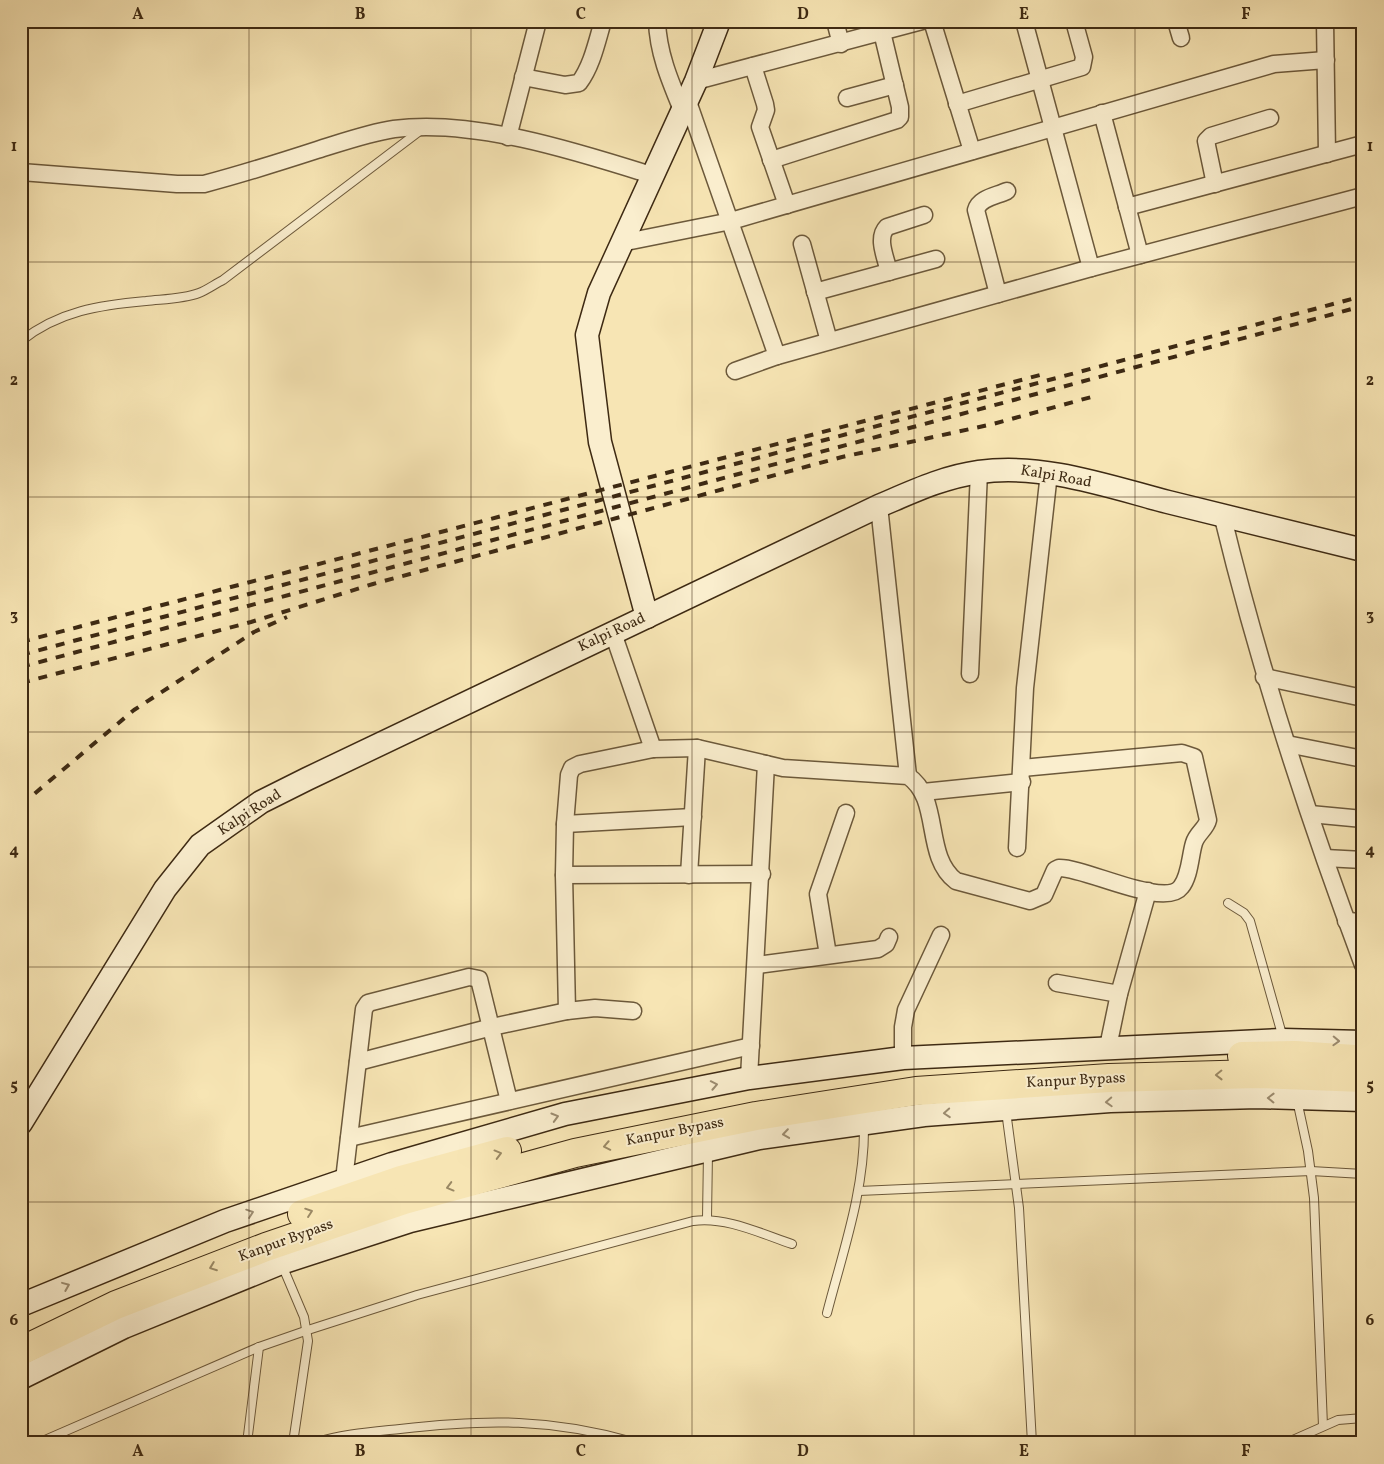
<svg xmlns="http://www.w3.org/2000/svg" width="1384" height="1464" font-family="Vollkorn,serif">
<rect width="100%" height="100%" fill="#f7e5b4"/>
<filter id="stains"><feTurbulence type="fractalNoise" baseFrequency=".004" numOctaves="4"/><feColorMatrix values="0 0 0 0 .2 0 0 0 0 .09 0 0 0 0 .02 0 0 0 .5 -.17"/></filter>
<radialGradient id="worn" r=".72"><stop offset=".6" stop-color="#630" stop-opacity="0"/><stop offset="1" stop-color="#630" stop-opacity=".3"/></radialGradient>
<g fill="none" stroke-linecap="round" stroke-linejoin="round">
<defs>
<g id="lane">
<path d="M21,341C59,311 100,305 146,301C164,299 183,299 199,293C207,290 215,284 223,280L421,130"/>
<polyline points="1228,903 1244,913 1250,921 1283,1038"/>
<polyline points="1297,1100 1308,1151 1314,1198 1323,1426"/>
<polyline points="1006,1111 1019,1208 1032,1443"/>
<polyline points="859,1191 1311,1171 1363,1174"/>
<polyline points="707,1218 708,1153"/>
<polyline points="282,1265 304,1317 308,1341 293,1443"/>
<path d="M827,1313C843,1251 865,1190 864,1125"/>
<path d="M38,1443L259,1347L308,1330L417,1295L693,1221C725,1216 762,1234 792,1244"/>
<polyline points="247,1443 259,1347"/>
<path d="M314,1443C342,1434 371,1432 400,1429C485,1419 553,1418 637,1443"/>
<polyline points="1286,1443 1338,1420 1363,1418"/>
</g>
<g id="street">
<path d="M657,21C658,53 670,81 682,110"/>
<polyline points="835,21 841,44"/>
<polyline points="932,21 972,151"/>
<polyline points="1024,21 1091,268"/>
<polyline points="1176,21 1181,38"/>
<polyline points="1325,21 1327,154"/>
<polyline points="753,66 765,104 766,110 760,127 787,205"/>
<path d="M523,77L565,85L579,83C592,66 597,41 603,21"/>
<polyline points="696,81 922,21"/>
<polyline points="847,98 895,85"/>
<polyline points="687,99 777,356 1091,268 1363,196"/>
<polyline points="957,104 1082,67 1084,57 1074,21"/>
<polyline points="1102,113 1140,255"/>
<polyline points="508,137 538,21"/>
<polyline points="771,160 897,120 900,117 900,107 882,32"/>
<path d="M21,172L177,184H204C242,174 280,162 317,150C343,142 368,133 394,129C472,118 578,152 651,175"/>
<polyline points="1215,184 1206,141 1211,136 1270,118"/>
<polyline points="1127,207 1363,144"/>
<polyline points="621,243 731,221 1274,64 1326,60"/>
<polyline points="802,244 829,341"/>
<path d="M889,272C886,258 876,238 887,227L924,215"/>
<polyline points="815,292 936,259"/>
<path d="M998,294L976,210C979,198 996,196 1007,191"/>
<polyline points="735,371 777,356"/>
<polyline points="879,506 908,776"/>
<path d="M1222,514C1259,667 1308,818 1363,965"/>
<polyline points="613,633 653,749"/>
<polyline points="970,674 979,472"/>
<polyline points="1264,677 1363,698"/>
<polyline points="1287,744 1363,759"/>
<polyline points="923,792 1022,782"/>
<polyline points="1310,814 1363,819"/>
<polyline points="565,824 693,817"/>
<polyline points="1017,848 1025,688 1049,473"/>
<polyline points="1325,858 1363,860"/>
<polyline points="564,875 762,874"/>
<polyline points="689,875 697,748"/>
<polyline points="1346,921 1363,922"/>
<polyline points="828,955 818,894 846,813"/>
<polyline points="757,965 878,949 886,944 889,937"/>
<polyline points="1057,983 1119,994"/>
<path d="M567,1011L564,875L565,824L569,775L572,768L580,764L653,749L697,748L783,768L908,776C942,799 923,856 956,881L1030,901L1044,895L1055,870L1059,868C1084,867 1165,909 1181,887C1190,876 1190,856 1194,843C1197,833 1206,829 1208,820L1194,757L1182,753L1022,768"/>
<polyline points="1108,1047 1119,994 1148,891"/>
<polyline points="903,1058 903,1027 906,1010 941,935"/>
<polyline points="358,1062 492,1027 567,1011 595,1008 633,1011"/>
<polyline points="749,1078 766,764"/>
<polyline points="349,1138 751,1046"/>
<polyline points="344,1180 364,1009 368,1003 469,977 479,979 509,1101"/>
</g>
<g id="secondary">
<polyline points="647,617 600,442 587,335 599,293 696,81 719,21"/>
<path d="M21,1123L165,889L200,845L261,802L307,779L879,506C912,492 943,477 979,472C1042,463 1107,486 1168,502C1233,518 1298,534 1363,550"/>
<polyline points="21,1305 225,1221 392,1164 565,1114 749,1078 903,1058 1283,1040 1363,1042"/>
<polyline points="21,1378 124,1327 281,1263 410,1221 759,1138 924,1115 1110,1101 1258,1097 1363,1100"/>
</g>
<g id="highway">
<polyline points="1242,1056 1295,1055 1354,1059"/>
<polyline points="302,1214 401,1180 507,1151"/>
<polyline points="21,1351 116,1305 266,1247 404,1200 575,1153 756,1116 916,1091 1109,1078 1257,1074 1363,1078"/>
</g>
</defs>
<!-- lane casing -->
<use href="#lane" stroke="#6c593b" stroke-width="10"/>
<!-- street casing -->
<use href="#street" stroke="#6c593b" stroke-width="19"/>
<!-- secondary casing -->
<use href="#secondary" stroke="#3e2a13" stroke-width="25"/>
<!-- highway casing -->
<use href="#highway" stroke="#3e2a13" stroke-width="30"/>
<!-- lane -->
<use href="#lane" stroke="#faeece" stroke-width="8"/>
<!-- street -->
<use href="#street" stroke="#faeece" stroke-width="16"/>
<!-- secondary -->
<use href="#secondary" stroke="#faeece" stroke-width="22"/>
<!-- highway -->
<use href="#highway" stroke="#f7e5b4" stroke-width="28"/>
<!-- rail -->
<g stroke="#3e2a13" stroke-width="4" stroke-dasharray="9 9" stroke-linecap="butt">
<polyline points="21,642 1044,374"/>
<polyline points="21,655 1363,296"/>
<polyline points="21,667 1363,306"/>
<polyline points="21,683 251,622 373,584 842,457 993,424 1095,396"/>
<polyline points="21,805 134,710 254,632 287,617"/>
</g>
</g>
<!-- one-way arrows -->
<defs><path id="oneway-chevron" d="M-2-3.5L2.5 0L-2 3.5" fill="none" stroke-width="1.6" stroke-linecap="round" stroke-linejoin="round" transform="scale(1.25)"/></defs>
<g stroke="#9c8c70">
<use href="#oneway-chevron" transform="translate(1336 1041) rotate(2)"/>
<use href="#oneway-chevron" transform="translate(714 1085) rotate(-11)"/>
<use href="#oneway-chevron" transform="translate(1271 1098) rotate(-179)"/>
<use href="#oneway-chevron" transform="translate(1109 1102) rotate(177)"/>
<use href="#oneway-chevron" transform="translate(947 1113) rotate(176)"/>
<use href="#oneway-chevron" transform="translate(555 1117) rotate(-16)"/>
<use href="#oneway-chevron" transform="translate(786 1134) rotate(172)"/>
<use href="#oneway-chevron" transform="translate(250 1213) rotate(-19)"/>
<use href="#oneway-chevron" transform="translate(66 1286) rotate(-22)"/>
</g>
<g stroke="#9a8864">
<use href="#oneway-chevron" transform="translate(1219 1075) rotate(179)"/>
<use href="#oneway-chevron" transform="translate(607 1146) rotate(169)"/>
<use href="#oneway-chevron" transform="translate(498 1154) rotate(-15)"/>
<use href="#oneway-chevron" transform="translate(450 1187) rotate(165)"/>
<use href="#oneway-chevron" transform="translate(309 1212) rotate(-19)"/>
<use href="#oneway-chevron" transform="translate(213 1267) rotate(159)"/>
</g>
<!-- grid -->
<path fill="none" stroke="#3e2a13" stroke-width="1" stroke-opacity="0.55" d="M249,21V1443M471,21V1443M692,21V1443M914,21V1443M1135,21V1443M21,262H1363M21,497H1363M21,732H1363M21,967H1363M21,1202H1363"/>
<g text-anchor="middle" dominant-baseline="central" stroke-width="4" stroke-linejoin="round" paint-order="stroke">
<!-- street labels -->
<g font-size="15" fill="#3e2a13" stroke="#faeece">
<text transform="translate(1056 477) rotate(10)">Kalpi Road</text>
<text transform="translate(612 633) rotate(-25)">Kalpi Road</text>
<text transform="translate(250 813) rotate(-33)">Kalpi Road</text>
<text transform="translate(1076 1081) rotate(-3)">Kanpur Bypass</text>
<text transform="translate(675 1132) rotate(-11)">Kanpur Bypass</text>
<text transform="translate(286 1241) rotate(-20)">Kanpur Bypass</text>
</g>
</g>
<!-- margin -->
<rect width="1384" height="1464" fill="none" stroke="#f7e5b4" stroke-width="55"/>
<rect x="28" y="28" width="1328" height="1408" fill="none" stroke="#3e2a13" stroke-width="2"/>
<g font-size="16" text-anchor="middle" font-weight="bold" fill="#3e2a13">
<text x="138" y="19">A</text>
<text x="360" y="19">B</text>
<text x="581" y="19">C</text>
<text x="803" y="19">D</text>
<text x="1024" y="19">E</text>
<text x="1246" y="19">F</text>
<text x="14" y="151">1</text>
<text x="1370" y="151">1</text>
<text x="14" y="385">2</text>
<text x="1370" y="385">2</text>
<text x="14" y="620">3</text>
<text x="1370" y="620">3</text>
<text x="14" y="855">4</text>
<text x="1370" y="855">4</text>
<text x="14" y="1090">5</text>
<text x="1370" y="1090">5</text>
<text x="14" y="1325">6</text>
<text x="1370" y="1325">6</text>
<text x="138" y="1456">A</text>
<text x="360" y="1456">B</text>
<text x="581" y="1456">C</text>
<text x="803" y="1456">D</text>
<text x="1024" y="1456">E</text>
<text x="1246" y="1456">F</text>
</g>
<rect width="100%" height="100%" filter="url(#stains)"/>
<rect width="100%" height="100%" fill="url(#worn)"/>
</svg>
